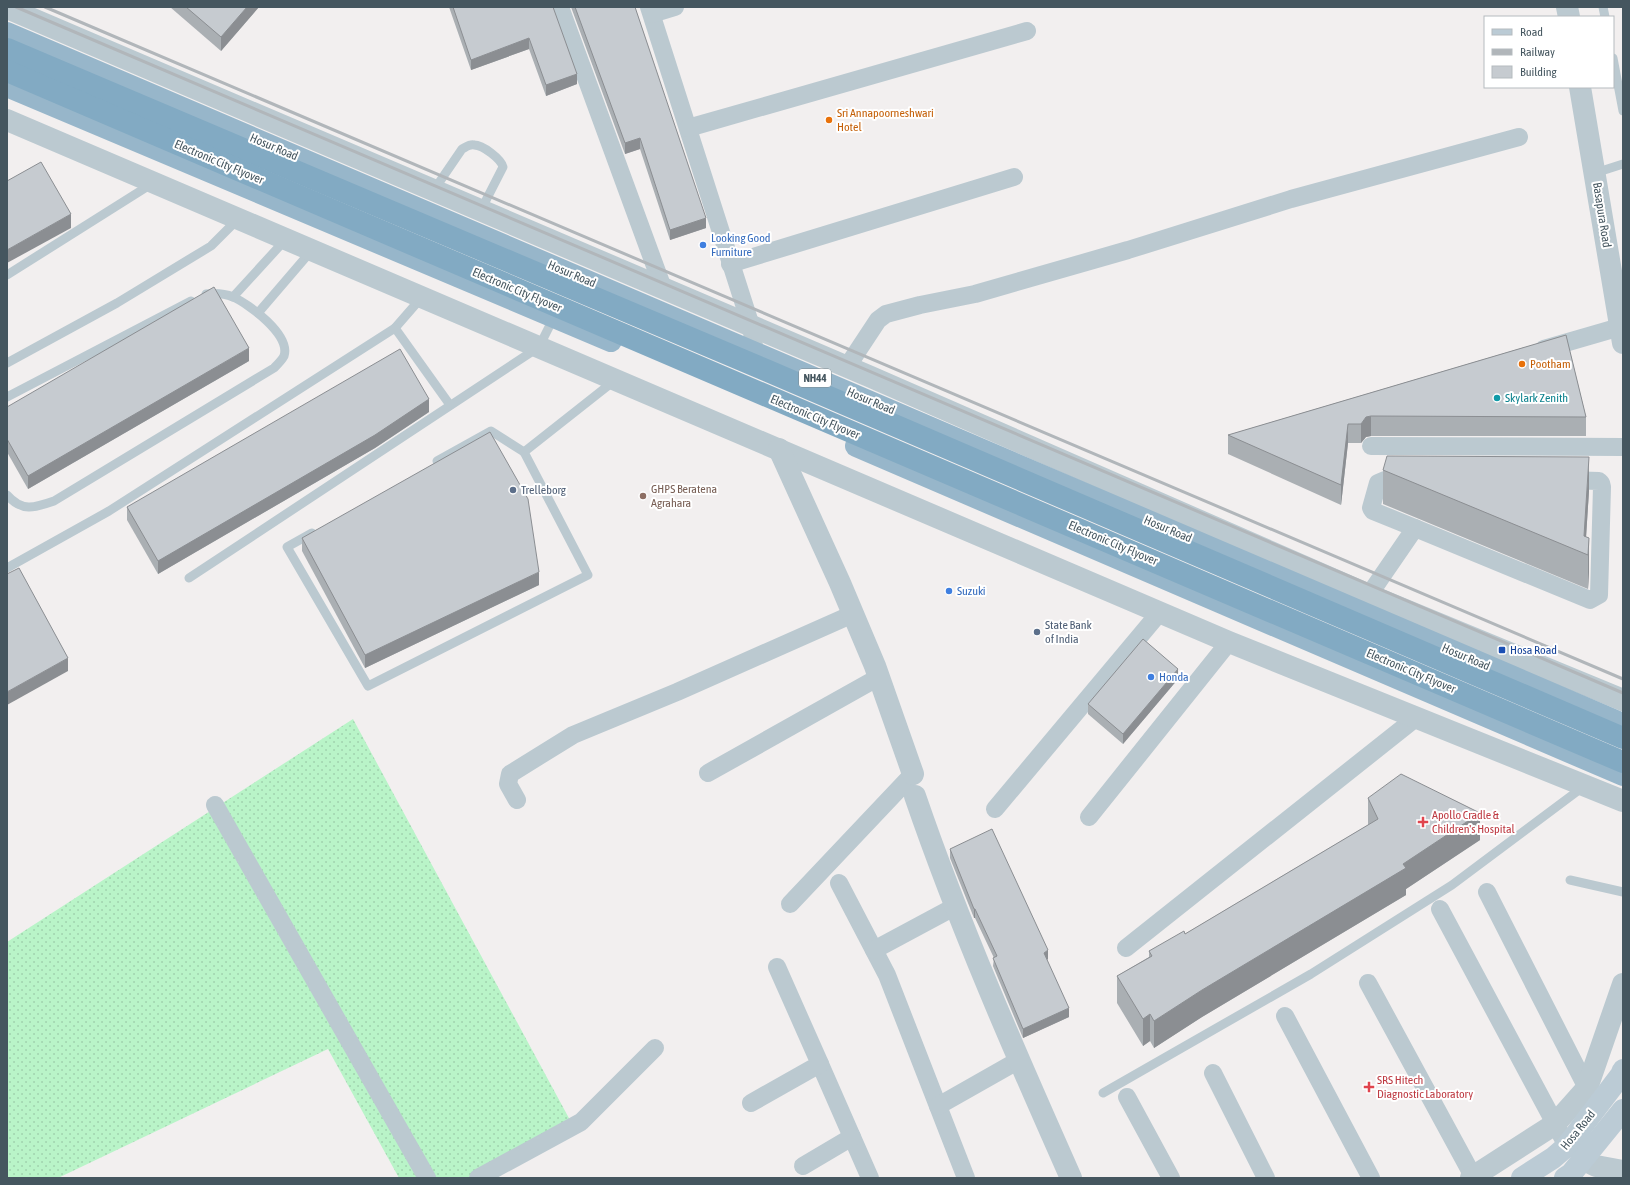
<svg xmlns="http://www.w3.org/2000/svg" width="1630" height="1185" font-family="'Asap Condensed',sans-serif">
<defs>
<pattern id="grass-dots" width="8" height="8" patternUnits="userSpaceOnUse"><rect width="8" height="8" fill="#b9f4c8"/><path d="M2 2h.1M6 6h.1" fill="none" stroke="#a0d3ae" stroke-width="1.8" stroke-linecap="round"/></pattern>
</defs>
<rect width="100%" height="100%" fill="#f2efef"/>
<!-- grass -->
<polygon fill="url(#grass-dots)" points="353,719 577,1133 494,1178 399,1178 328,1049 58,1178 7,1178 7,942"/>
<g fill="none" stroke-linecap="round" stroke-linejoin="round">
<!-- service -->
<g stroke="#bbc9d0" stroke-width="9">
<polyline points="1603,7 1605,17"/>
<polyline points="1613,58 1623,111"/>
<polyline points="1595,173 1623,164"/>
<path d="M434,190L462,149C466,147 470,144 474,145C483,145 501,159 503,167L481,210"/>
<polyline points="7,275 153,183"/>
<polyline points="233,297 286,239"/>
<polyline points="258,313 312,250"/>
<polyline points="395,328 422,297"/>
<polyline points="7,363 117,303 211,246 238,219"/>
<polyline points="7,397 191,301"/>
<polyline points="437,461 491,431 524,452"/>
<path d="M7,495C22,512 34,508 54,501L274,368C277,365 282,360 284,356C291,335 249,304 233,297C223,293 215,293 206,294"/>
<polyline points="312,533 287,547 368,686 588,575 524,452 614,381"/>
<polyline points="7,568 109,511 395,328 450,405"/>
<polyline points="189,578 539,347 554,317"/>
<polyline points="1570,880 1623,892"/>
<polyline points="1103,1093 1311,974 1452,885 1583,787"/>
</g>
<!-- minor -->
<g stroke="#bbc9d0" stroke-width="18">
<polyline points="560,7 663,288"/>
<polyline points="649,7 751,326 755,352"/>
<polyline points="652,14 675,7"/>
<polyline points="688,128 1027,31"/>
<polyline points="730,264 1014,177"/>
<polyline points="1544,349 1620,327"/>
<polyline points="847,367 878,320 886,314 920,305 975,294 1128,250 1291,199 1519,137"/>
<polyline points="1371,446 1623,447"/>
<polyline points="1415,528 1590,600 1599,595 1602,487 1601,483 1599,481 1565,480"/>
<polyline points="1369,595 1415,528 1373,511 1371,508 1378,483 1385,480 1408,480"/>
<polyline points="708,773 879,677"/>
<polyline points="517,800 508,784 510,774 573,735 677,692 853,614"/>
<polyline points="215,805 427,1178"/>
<polyline points="995,809 1160,612"/>
<polyline points="1089,817 1229,642"/>
<polyline points="839,883 887,975 966,1178"/>
<polyline points="1487,892 1591,1096"/>
<polyline points="790,904 913,774"/>
<polyline points="1440,909 1567,1146"/>
<polyline points="1126,948 1417,717"/>
<polyline points="874,950 956,906"/>
<polyline points="1368,983 1474,1178"/>
<polyline points="1285,1016 1371,1178"/>
<polyline points="820,1064 870,1178"/>
<polyline points="1213,1073 1266,1178"/>
<polyline points="1127,1097 1171,1178"/>
<polyline points="751,1103 820,1064 777,967"/>
<polyline points="938,1106 1019,1060"/>
<polyline points="803,1166 852,1137"/>
<polyline points="478,1178 581,1122 655,1048"/>
</g>
<!-- tertiary -->
<g stroke="#bbc9d0" stroke-width="22">
<polyline points="1567,7 1569,17"/>
<polyline points="7,8 871,377 1369,595 1623,700"/>
<polyline points="1580,87 1623,343"/>
<polyline points="7,120 1229,642 1623,801"/>
<polyline points="779,449 840,583 875,666 913,774"/>
<path d="M915,796C960,927 1015,1052 1071,1178"/>
<polyline points="1582,1159 1596,1166 1623,1171"/>
<polyline points="1471,1178 1555,1124 1587,1088 1623,984"/>
</g>
<!-- secondary -->
<g stroke="#bbcbd5" stroke-width="22">
<polyline points="1522,1178 1553,1158 1567,1146 1621,1075 1623,1070"/>
<polyline points="1565,1178 1571,1174 1623,1110"/>
</g>
<!-- trunk -->
<g stroke="#97b6ca" stroke-width="22">
<polyline points="7,33 1623,724"/>
<polyline points="7,86 611,341"/>
<polyline points="856,446 1623,775"/>
</g>
<!-- motorway -->
<g stroke="#82aac3" stroke-width="22">
<polyline points="7,49 768,371 1623,738"/>
<polyline points="7,71 1623,762"/>
</g>
<!-- rail -->
<g stroke="#b1b6ba" stroke-width="3">
<polyline points="16,7 1623,693"/>
<polyline points="45,7 1623,679"/>
</g>
</g>
<!-- wall -->
<g fill="#aaafb3">
<polygon points="170,7 259,7 221,51"/>
<polygon points="449,7 553,7 577,84 546,96 529,49 471,70"/>
<polygon points="571,7 635,7 706,228 670,240 640,149 625,154"/>
<polygon points="1566,335 1586,417 1586,436 1371,436 1366,437 1361,443 1348,443 1341,505 1228,454 1228,435"/>
<polygon points="249,361 28,489 7,452 7,407"/>
<polygon points="429,412 375,448 158,574 127,520 127,507"/>
<polygon points="1383,470 1589,491 1586,537 1589,538 1589,572 1588,589 1383,504"/>
<polygon points="302,538 539,585 365,668 302,551"/>
<polygon points="1178,679 1123,744 1088,714 1088,704"/>
<polygon points="1368,798 1480,840 1406,889 1406,895 1202,1017 1154,1048 1150,1041 1143,1046 1117,1003 1117,976 1149,957 1149,951 1185,934 1368,825"/>
<polygon points="950,849 1048,959 1047,960 1069,1017 1023,1038 993,966 994,958 975,918 974,918 950,858"/>
</g>
<!-- shaded-wall -->
<g fill="#8b8e92">
<polygon points="247,7 259,7 221,51 221,37"/>
<polygon points="529,38 529,49 471,70 471,60"/>
<polygon points="577,74 577,84 546,96 546,85"/>
<polygon points="640,138 640,149 625,154 625,143"/>
<polygon points="71,214 71,228 7,263 7,250"/>
<polygon points="706,218 706,228 670,240 670,230"/>
<polygon points="249,348 249,361 28,489 28,476"/>
<polygon points="429,399 429,412 375,448 158,574 158,561"/>
<polygon points="1371,416 1371,436 1366,437 1361,443 1361,424 1366,417"/>
<polygon points="1348,424 1348,443 1341,505 1341,485"/>
<polygon points="1589,457 1589,491 1585,553 1584,536"/>
<polygon points="1589,538 1589,572 1588,589 1588,555"/>
<polygon points="539,572 539,585 365,668 365,655"/>
<polygon points="68,658 68,671 7,705 7,692"/>
<polygon points="1178,669 1178,679 1123,744 1123,734"/>
<polygon points="1480,813 1480,840 1406,889 1406,895 1202,1017 1154,1048 1154,1021 1202,990 1403,864"/>
<rect x="974" y="909" width="1" height="9"/>
<polygon points="1048,950 1048,959 1044,961 1044,953"/>
<polygon points="1069,1008 1069,1017 1023,1038 1023,1029"/>
<polygon points="1150,1014 1150,1041 1143,1046 1143,1019"/>
</g>
<!-- building -->
<g fill="#c6cbd0" stroke="#8b8e92">
<polygon points="186,7 247,7 221,37"/>
<polygon points="453,7 553,7 577,74 546,85 529,38 471,60"/>
<polygon points="575,7 635,7 706,218 670,230 640,138 625,143"/>
<polygon points="41,162 71,214 7,250 7,181"/>
<polygon points="214,287 249,348 28,476 7,439 7,407"/>
<polygon points="1566,335 1586,417 1371,416 1366,417 1361,424 1348,424 1341,485 1228,435"/>
<polygon points="400,349 429,399 375,435 158,561 127,507"/>
<polygon points="490,432 528,499 539,572 365,655 302,538"/>
<polygon points="1387,456 1589,457 1584,536 1589,538 1588,555 1383,470"/>
<polygon points="19,568 68,658 7,692 7,574"/>
<polygon points="1143,639 1178,669 1123,734 1088,704"/>
<polygon points="1401,774 1480,813 1403,864 1406,868 1202,990 1154,1021 1150,1014 1143,1019 1117,976 1152,956 1149,951 1184,931 1185,934 1378,819 1368,798"/>
<polygon points="992,829 1048,950 1044,953 1069,1008 1023,1029 993,958 997,956 975,909 974,909 950,849"/>
</g>
<!-- markers -->
<g fill="#e8710a" stroke="#fff" stroke-width="1.5">
<circle cx="829" cy="120" r="4"/>
<circle cx="1522" cy="364" r="4"/>
</g>
<g fill="#3f7fe0" stroke="#fff" stroke-width="1.5">
<circle cx="703" cy="245" r="4"/>
<circle cx="949" cy="591" r="4"/>
<circle cx="1151" cy="677" r="4"/>
</g>
<circle fill="#0f9aa8" stroke="#fff" stroke-width="1.5" cx="1497" cy="398" r="4"/>
<g fill="#5c6f8a" stroke="#fff" stroke-width="1.5">
<circle cx="513" cy="490" r="4"/>
<circle cx="1037" cy="632" r="4"/>
</g>
<circle fill="#8d6e63" stroke="#fff" stroke-width="1.5" cx="643" cy="496" r="4"/>
<rect fill="#1a4fb4" stroke="#fff" stroke-width="1.5" x="1498" y="646" width="8" height="8" rx="2"/>
<g fill="#e0444e" stroke="#fff" stroke-width="1.5">
<path d="M1421 816h4v4h4v4h-4v4h-4v-4h-4v-4h4z"/>
<path d="M1367 1081h4v4h4v4h-4v4h-4v-4h-4v-4h4z"/>
</g>
<g text-anchor="middle" dominant-baseline="central" stroke-width="4" stroke-linejoin="round" paint-order="stroke">
<!-- shield labels -->
<rect fill="#fff" stroke="#7d898f" stroke-width="1" x="799" y="369" width="32" height="18" rx="3"/>
<g font-size="11" font-weight="bold" fill="#45565f">
<text x="815" y="378">NH44</text>
</g>
<!-- food labels -->
<g font-size="12" fill="#c56008" stroke="#fff" text-anchor="start">
<text x="837" y="113">Sri Annapoorneshwari<tspan x="837" dy="14">Hotel</tspan></text>
<text x="1530" y="364">Pootham</text>
</g>
<!-- street labels -->
<g font-size="12" fill="#45565f" stroke="#fff">
<text transform="translate(274 147) rotate(23)">Hosur Road</text>
<text transform="translate(219 162) rotate(23)">Electronic City Flyover</text>
<text transform="translate(1602 215) rotate(81)">Basapura Road</text>
<text transform="translate(572 274) rotate(23)">Hosur Road</text>
<text transform="translate(517 290) rotate(23)">Electronic City Flyover</text>
<text transform="translate(871 401) rotate(23)">Hosur Road</text>
<text transform="translate(815 417) rotate(23)">Electronic City Flyover</text>
<text transform="translate(1168 529) rotate(23)">Hosur Road</text>
<text transform="translate(1113 543) rotate(23)">Electronic City Flyover</text>
<text transform="translate(1466 657) rotate(23)">Hosur Road</text>
<text transform="translate(1411 671) rotate(23)">Electronic City Flyover</text>
<text transform="translate(1578 1130) rotate(-51)">Hosa Road</text>
</g>
<!-- shop labels -->
<g font-size="12" fill="#366cbe" stroke="#fff" text-anchor="start">
<text x="711" y="238">Looking Good<tspan x="711" dy="14">Furniture</tspan></text>
<text x="957" y="591">Suzuki</text>
<text x="1159" y="677">Honda</text>
</g>
<!-- culture labels -->
<g font-size="12" fill="#0d838f" stroke="#fff" text-anchor="start">
<text x="1505" y="398">Skylark Zenith</text>
</g>
<!-- education labels -->
<g font-size="12" fill="#785e54" stroke="#fff" text-anchor="start">
<text x="651" y="489">GHPS Beratena<tspan x="651" dy="14">Agrahara</tspan></text>
</g>
<!-- service labels -->
<g font-size="12" fill="#4e5e75" stroke="#fff" text-anchor="start">
<text x="521" y="490">Trelleborg</text>
<text x="1045" y="625">State Bank<tspan x="1045" dy="14">of India</tspan></text>
</g>
<!-- transit labels -->
<g font-size="12" fill="#164399" stroke="#fff" text-anchor="start">
<text x="1510" y="650">Hosa Road</text>
</g>
<!-- health labels -->
<g font-size="12" fill="#be3a42" stroke="#fff" text-anchor="start">
<text x="1432" y="815">Apollo Cradle &amp;<tspan x="1432" dy="14">Children's Hospital</tspan></text>
<text x="1377" y="1080">SRS Hitech<tspan x="1377" dy="14">Diagnostic Laboratory</tspan></text>
</g>
</g>
<!-- border -->
<rect width="1630" height="1185" fill="none" stroke="#45565f" stroke-width="16"/>
<!-- legend -->
<rect x="1484" y="16" width="130" height="72" fill="#ffffff" stroke="#b5bbbf"/>
<rect x="1492" y="29" width="20" height="6" fill="#bbcbd5" stroke="#b5bbbf"/>
<text x="1520" y="36" font-size="12" fill="#45565f">Road</text>
<rect x="1492" y="49" width="20" height="6" fill="#b1b6ba" stroke="#b5bbbf"/>
<text x="1520" y="56" font-size="12" fill="#45565f">Railway</text>
<rect x="1492" y="66" width="20" height="12" fill="#c6cbd0" stroke="#b5bbbf"/>
<text x="1520" y="76" font-size="12" fill="#45565f">Building</text>
</svg>
